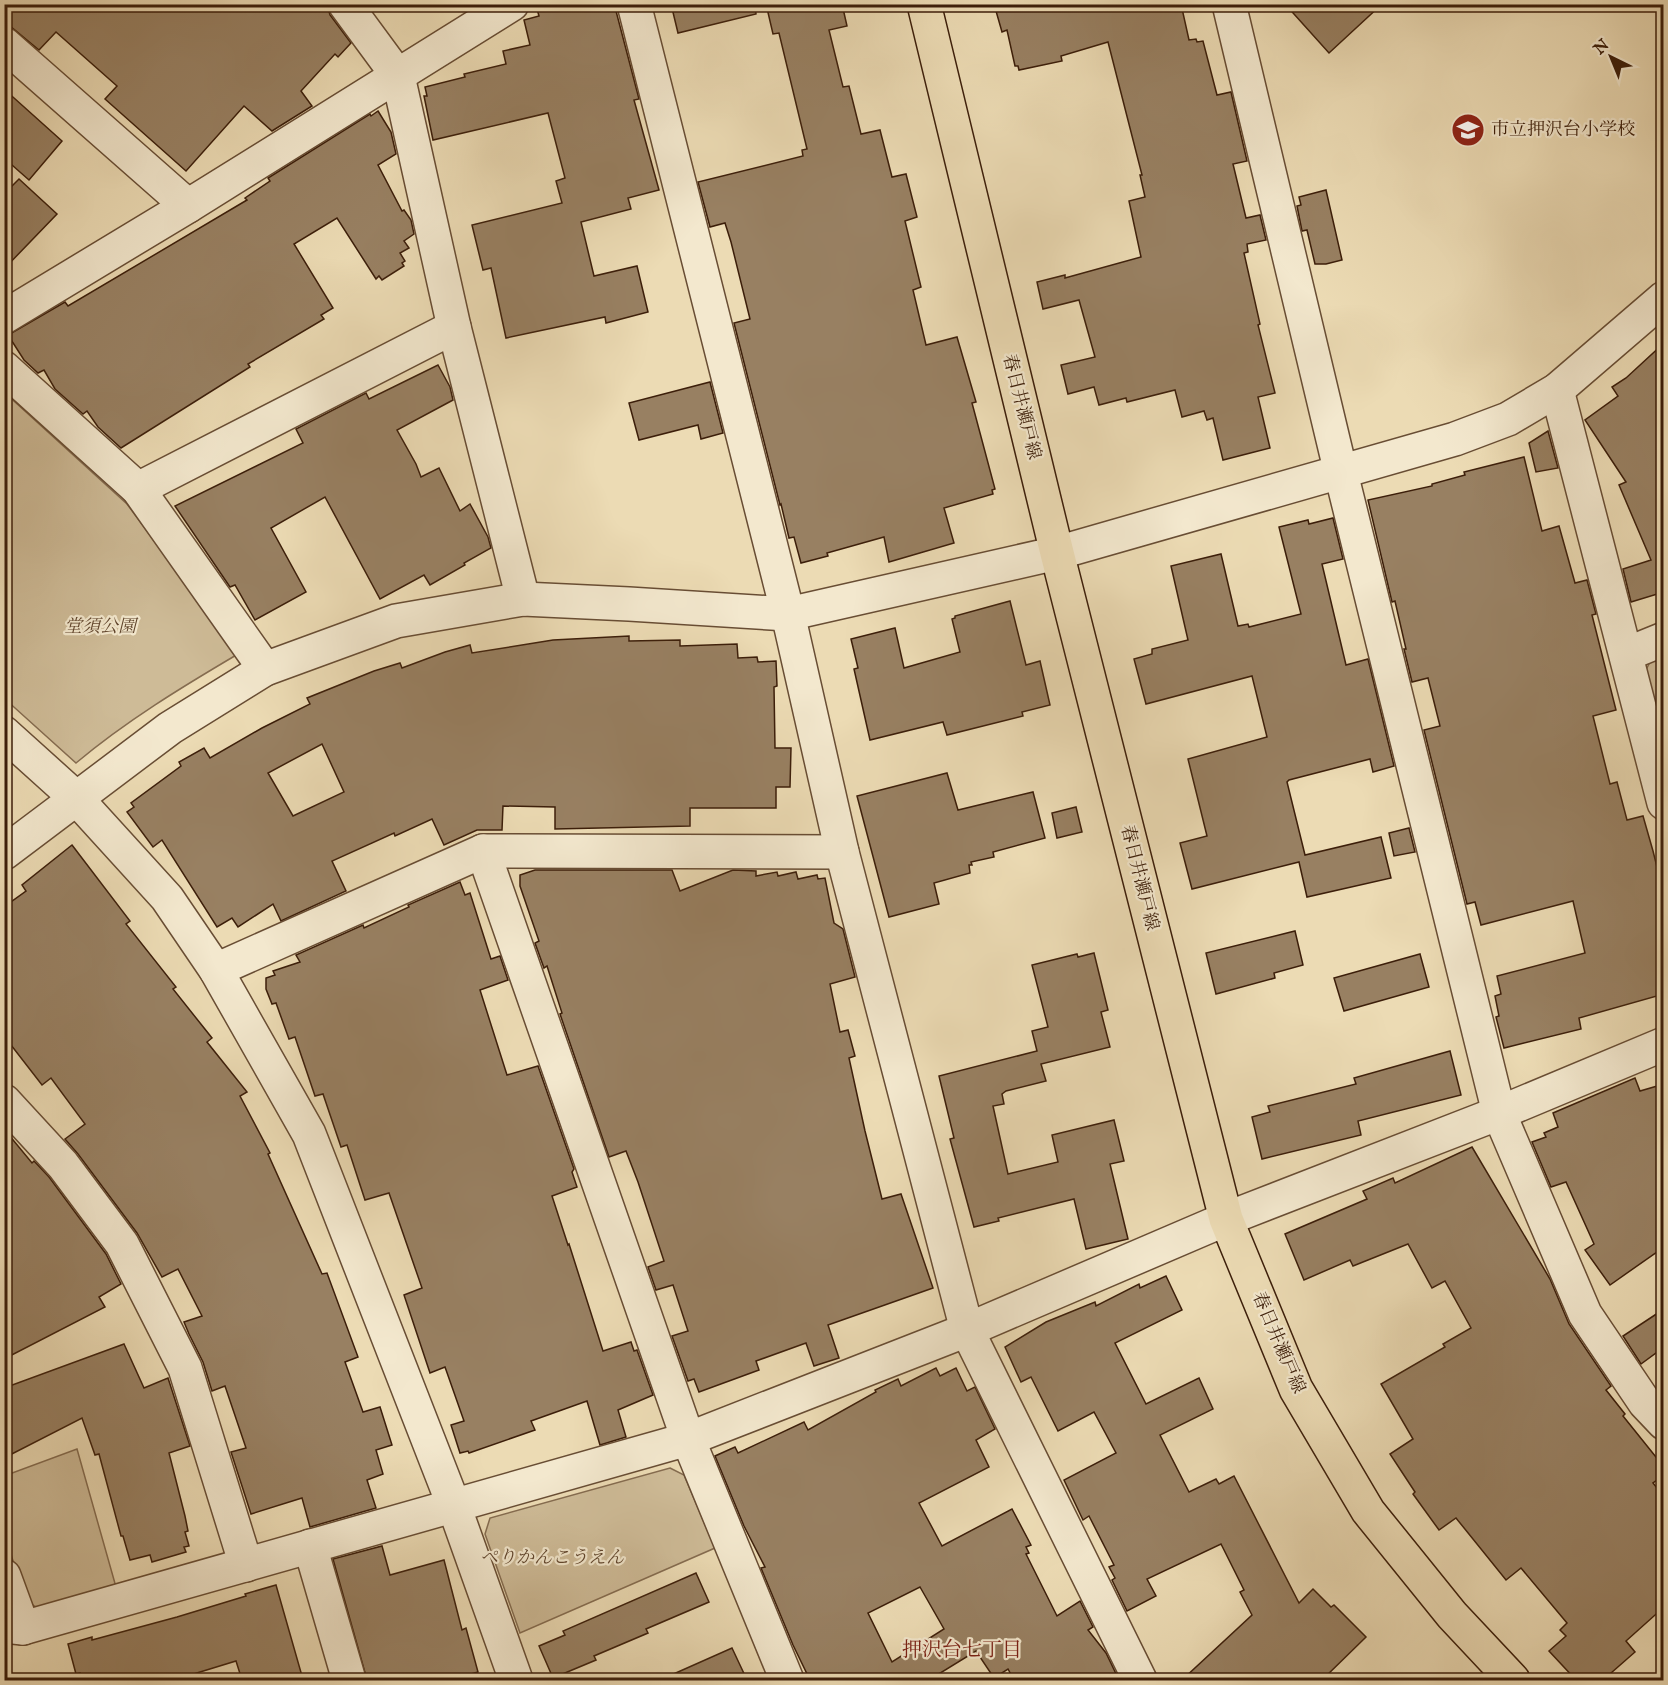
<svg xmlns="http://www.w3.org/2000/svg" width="1668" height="1685" font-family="'IM FELL English','Noto Serif JP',serif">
<rect width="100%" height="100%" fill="#ecdbb4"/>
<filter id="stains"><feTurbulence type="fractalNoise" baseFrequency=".00333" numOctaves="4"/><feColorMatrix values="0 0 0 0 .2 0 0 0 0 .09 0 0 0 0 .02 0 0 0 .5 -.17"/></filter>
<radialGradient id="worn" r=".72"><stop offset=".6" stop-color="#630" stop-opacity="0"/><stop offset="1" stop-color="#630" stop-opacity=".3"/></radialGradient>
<!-- green -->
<g fill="#cebb97" stroke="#856c50" stroke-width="1.5">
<path d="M4,392L127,504L238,654C182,687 126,721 76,763L5,699Z"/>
<polygon points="1663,659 1663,756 1644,674 1650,662"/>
<polygon points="77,1449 116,1587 39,1609 26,1601 5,1536 4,1476"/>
<polygon points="670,1468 684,1475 715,1548 520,1633 485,1534 490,1518"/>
</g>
<!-- building -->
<g fill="#988062" stroke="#3c1e0a" stroke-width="1.5" fill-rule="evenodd">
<polygon points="4,4 327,4 330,15 351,43 338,57 335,54 301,91 312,106 272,131 244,106 186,171 105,99 117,86 56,32 39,50 4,21"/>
<polygon points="559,4 614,4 616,11 639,99 634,100 659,190 628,198 631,209 581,222 594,276 637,266 648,312 606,323 605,317 506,338 491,268 483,270 472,225 562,203 556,181 565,178 548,113 433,140 424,96 427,96 425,87 465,77 464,74 506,64 503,51 530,45 524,20 539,16 537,9"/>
<polygon points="671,4 755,4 756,14 678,33"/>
<polygon points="766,4 842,4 847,26 829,30 843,87 849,86 861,134 880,130 892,177 906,174 917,217 905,221 921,287 913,290 926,345 957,337 976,402 972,403 995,489 992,490 993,494 944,508 954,543 889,562 884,537 827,553 828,556 801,563 794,537 789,538 781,504 780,505 734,323 750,319 731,242 725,223 710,227 698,182 803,156 802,150 807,149 779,33 773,34"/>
<polygon points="994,4 1181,4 1189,40 1196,39 1197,42 1203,41 1217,95 1231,92 1247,161 1233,164 1246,218 1260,215 1266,240 1247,244 1248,252 1244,253 1260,324 1258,325 1275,393 1258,397 1270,448 1223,460 1213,418 1207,420 1204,411 1182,417 1175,390 1127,402 1126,398 1099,405 1094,387 1068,394 1061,365 1095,357 1079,300 1043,309 1037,282 1065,275 1065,278 1141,257 1129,201 1145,197 1140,175 1142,175 1108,42 1061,56 1062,61 1019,70 1018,66 1015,66 1007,30 1002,32"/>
<polygon points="1285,4 1382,4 1329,53"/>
<polygon points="4,89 62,141 29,180 4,158"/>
<polygon points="378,111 391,132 396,154 378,165 402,211 404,210 411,220 414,234 404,241 409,248 400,253 405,261 402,263 404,266 382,280 379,276 376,279 337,218 294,244 333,308 321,315 324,319 248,364 250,367 121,448 98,427 87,411 83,414 55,389 44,370 38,373 24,360 8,335 65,302 68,306 247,200 245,198 270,181 268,178 370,114 371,116"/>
<polygon points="19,179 57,214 4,269 4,194"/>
<polygon points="1326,190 1342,260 1326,264 1315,264 1307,230 1302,231 1297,206 1301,205 1299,197"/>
<polygon points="1664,343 1664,592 1631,602 1623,569 1651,560 1619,485 1626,482 1585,420 1618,396 1612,387 1626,378"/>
<polygon points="438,365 450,387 453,400 397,430 416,464 421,477 439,468 460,511 470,504 488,537 491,548 464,563 465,565 430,585 424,575 380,599 325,497 271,528 306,592 255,620 235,585 230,587 175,506 303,443 296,429 366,393 369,399"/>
<polygon points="710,382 723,433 701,439 698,425 639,440 629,403"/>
<polygon points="1548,431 1558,468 1536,472 1529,443"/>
<polygon points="1524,457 1542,531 1559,526 1575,583 1587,580 1596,614 1592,615 1616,710 1593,716 1610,784 1617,782 1627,820 1643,816 1653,851 1664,895 1664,994 1579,1018 1581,1029 1504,1048 1496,1017 1499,1016 1495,996 1501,994 1497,976 1585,953 1573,901 1481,925 1475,902 1467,904 1424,730 1440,726 1428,678 1412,682 1404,649 1406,649 1395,601 1392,602 1368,500 1432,486 1432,484 1465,475 1464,472"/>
<polygon points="1333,518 1343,559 1322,564 1346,665 1368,659 1394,766 1373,772 1370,759 1289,780 1287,782 1305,855 1381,837 1391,878 1307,897 1299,862 1192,889 1180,843 1207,836 1188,759 1267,737 1252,676 1146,704 1134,659 1152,654 1152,649 1188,640 1171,566 1221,554 1238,626 1248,624 1249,627 1301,614 1279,527 1308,520 1309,524"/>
<polygon points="1010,601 1026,665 1040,661 1050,705 1022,712 1023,716 947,735 943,722 870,740 854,669 858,668 851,639 895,628 904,668 960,652 952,619 955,618 955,616"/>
<path d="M629,636V641L680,640V646L737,644L738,658L757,657L758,662L776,661L777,686L774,687L775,748H791L790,787H776V808H690V826L555,829V807L503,806L502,830H477L444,845L432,819L395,836L394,833L332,861L346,891L281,921L273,904L238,927L232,918L217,927L162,840L153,847L127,812L134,807L131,803L181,766L179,762L204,748L210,758L262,728L310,704L307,698L374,671L400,663L402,668L445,652L470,645L472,653L553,640ZM322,744L344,792L293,816L268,773Z"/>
<polygon points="947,773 958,810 1033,792 1045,838 993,852 994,857 971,862 972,865 969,865 970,873 934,883 939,904 889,917 857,796"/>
<polygon points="1076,807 1082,832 1057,838 1052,813"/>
<polygon points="1409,828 1415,852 1394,856 1389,833"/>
<polygon points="72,845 130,921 126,924 176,987 173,989 212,1038 207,1042 247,1092 240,1096 270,1153 268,1154 322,1274 327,1273 358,1357 345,1362 363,1412 380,1407 392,1445 376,1450 383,1474 367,1480 376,1508 310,1527 302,1498 251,1514 231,1452 246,1448 225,1386 212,1391 203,1362 189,1334 184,1322 202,1316 178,1269 162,1277 137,1233 78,1154 65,1139 85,1124 51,1078 42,1085 4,1036 4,907 26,891 22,885"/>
<polygon points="535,870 672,870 680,891 733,870 756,871 756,876 777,872 778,876 796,872 798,879 817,875 818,879 825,878 834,923 843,929 855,977 830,984 840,1032 848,1030 855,1056 849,1058 865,1131 882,1199 901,1194 933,1288 828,1325 839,1358 814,1366 806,1343 756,1361 759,1370 699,1392 694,1379 688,1381 672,1336 688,1331 673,1285 656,1290 648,1267 664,1261 638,1182 626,1151 609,1157 560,1014 562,1013 547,966 544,968 535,943 539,941 520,886 520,875"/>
<polygon points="460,882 465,895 470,893 491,959 500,956 508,980 480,990 507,1075 538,1066 574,1169 572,1172 577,1187 552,1196 568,1245 569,1244 603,1351 631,1342 634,1351 637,1350 653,1395 618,1410 626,1437 600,1445 587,1401 531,1421 535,1430 469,1453 468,1451 460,1453 451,1425 464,1421 445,1367 430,1373 404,1295 422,1288 389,1193 365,1200 347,1145 341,1147 323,1094 315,1096 295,1037 289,1039 276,1003 272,1004 266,989 266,978 275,975 273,971 300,962 296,955 363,925 364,928 409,907 408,905"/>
<polygon points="1295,931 1303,965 1274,973 1275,978 1216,994 1206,953"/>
<polygon points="1094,953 1108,1010 1101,1012 1110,1047 1041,1064 1046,1081 1006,1091 1002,1094 1004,1104 993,1106 1008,1174 1058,1162 1052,1135 1114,1120 1124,1161 1110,1164 1128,1239 1086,1249 1074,1199 998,1218 999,1221 974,1227 950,1139 954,1138 939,1076 1037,1051 1032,1031 1048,1027 1032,965 1077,954 1078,957"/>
<polygon points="1420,954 1429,987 1344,1011 1334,978"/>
<polygon points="1450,1051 1461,1095 1358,1121 1361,1135 1262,1159 1252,1117 1270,1112 1268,1106 1356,1084 1354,1078"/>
<polygon points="1635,1078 1640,1091 1664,1084 1664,1247 1610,1285 1585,1250 1594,1244 1566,1182 1551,1187 1532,1142 1546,1137 1544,1133 1558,1127 1553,1113"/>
<polygon points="4,1129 32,1163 34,1161 49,1177 106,1254 121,1284 99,1297 105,1307 4,1359"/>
<polygon points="1472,1147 1550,1279 1569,1324 1611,1386 1606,1390 1625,1414 1623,1416 1664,1467 1664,1475 1653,1483 1664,1497 1664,1607 1626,1641 1635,1652 1603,1680 1576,1680 1549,1651 1566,1636 1560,1630 1567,1623 1521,1568 1506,1580 1456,1518 1439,1530 1413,1494 1415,1492 1390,1454 1413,1439 1381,1384 1445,1347 1443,1344 1471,1328 1445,1281 1432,1288 1408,1244 1353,1266 1350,1260 1304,1280 1285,1234 1367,1199 1363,1191 1393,1178 1395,1183"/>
<polygon points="1166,1276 1182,1310 1115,1343 1146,1404 1199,1378 1213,1409 1160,1435 1189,1492 1216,1479 1219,1484 1234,1476 1299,1603 1313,1589 1331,1607 1334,1605 1366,1637 1322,1680 1182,1680 1252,1615 1240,1592 1244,1590 1221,1544 1147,1579 1156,1596 1127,1611 1112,1580 1115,1578 1109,1567 1114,1565 1089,1516 1083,1520 1064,1480 1116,1453 1094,1412 1058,1431 1031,1377 1021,1382 1005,1347 1046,1322 1095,1302 1096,1306 1139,1284 1140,1288"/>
<polygon points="1664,1309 1664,1347 1641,1364 1623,1336"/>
<polygon points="124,1344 144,1388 168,1378 190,1446 169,1453 185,1516 188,1531 185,1532 189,1546 184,1547 186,1552 152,1562 150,1555 130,1560 123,1536 121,1536 99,1454 95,1455 82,1418 4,1458 4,1388"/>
<path d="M936,1368L940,1376L956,1368L967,1391L975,1387L995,1429L976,1440L989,1467L919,1503L942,1546L1012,1509L1031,1545L1026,1547L1029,1553L1026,1554L1057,1616L1080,1601L1093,1627L1088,1630L1106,1653L1119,1680H1014L1008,1669L994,1678L976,1651L929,1680H810L793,1645L761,1568L765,1567L744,1526L715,1456L735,1447L738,1453L804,1422L808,1430L876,1392L875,1390L898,1379L901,1386ZM920,1587L944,1629L892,1662L868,1613Z"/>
<polygon points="382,1546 390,1575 444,1560 462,1630 466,1628 478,1672 450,1680 367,1680 333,1559"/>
<polygon points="696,1573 709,1602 646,1629 648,1633 594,1656 596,1660 553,1678 539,1646 565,1635 563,1631"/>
<polygon points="276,1585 302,1676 299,1676 300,1680 242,1680 236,1661 174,1680 81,1680 80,1673 76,1674 68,1644 92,1637 92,1640 177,1617 246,1596 245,1594"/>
<polygon points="732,1648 747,1680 660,1680"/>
</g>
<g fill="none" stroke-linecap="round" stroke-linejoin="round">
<defs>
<g id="minor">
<polyline points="345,4 398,76 454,327 523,599"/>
<polyline points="634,4 788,614 842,852 967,1330 1140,1680"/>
<polyline points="1229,4 1341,473 1499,1113 1585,1314 1645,1403 1664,1423"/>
<polyline points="4,44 188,206"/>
<polyline points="4,317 188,206 512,4"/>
<polyline points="4,368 138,489 265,669"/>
<polyline points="1557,390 1664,803"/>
<polyline points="138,489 454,327"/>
<polyline points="1627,654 1664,639"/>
<polyline points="4,733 76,798 167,898 216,970 309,1134 454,1506 516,1680"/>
<polyline points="483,851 688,1439 787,1680"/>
<polyline points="4,853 170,728 265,669 396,621 523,599 629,604 788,614 1057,553 1455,439 1508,419 1557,390 1664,298"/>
<polyline points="216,970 483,851 842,852"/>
<polyline points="4,1101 63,1165 122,1244 185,1368 246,1565"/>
<polyline points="310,1546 349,1680"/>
<polyline points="4,1576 23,1628"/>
<polyline points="4,1626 23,1628 688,1439 967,1330 1226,1219 1499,1113 1664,1044"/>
</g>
<polyline id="major" points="924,4 1057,553 1226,1219 1296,1389 1368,1511 1452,1615 1513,1680"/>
</defs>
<!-- minor casing -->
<use href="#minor" stroke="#684d34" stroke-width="36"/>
<!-- major casing -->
<use href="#major" stroke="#3c1e0a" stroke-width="36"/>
<!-- minor -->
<use href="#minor" stroke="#f3e8ce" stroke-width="33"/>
<!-- major -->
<use href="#major" stroke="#ecdbb4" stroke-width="33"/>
</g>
<!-- icons -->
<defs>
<symbol id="school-disc" viewBox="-11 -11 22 22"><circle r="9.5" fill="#8f2418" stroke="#f3e8ce"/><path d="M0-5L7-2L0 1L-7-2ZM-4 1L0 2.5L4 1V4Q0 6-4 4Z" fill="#fff"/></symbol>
</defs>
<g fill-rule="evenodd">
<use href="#school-disc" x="1449" y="111" width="38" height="38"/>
</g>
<g text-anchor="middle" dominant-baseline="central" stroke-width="4.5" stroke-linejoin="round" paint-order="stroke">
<!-- poi labels -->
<g font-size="18" fill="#3c1e0a" stroke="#f3e8ce" text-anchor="start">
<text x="1491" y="130">市立押沢台小学校</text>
</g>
<!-- street labels -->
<g font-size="18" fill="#3c1e0a" stroke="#f3e8ce">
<text transform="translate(1021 407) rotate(76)">春日井瀬戸線</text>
<text transform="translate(1139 878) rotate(76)">春日井瀬戸線</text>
<text transform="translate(1278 1343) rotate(67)">春日井瀬戸線</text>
</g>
<!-- park labels -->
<g font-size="18" font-style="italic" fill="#60452d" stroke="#f3e8ce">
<text x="100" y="627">堂須公園</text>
<text x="552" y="1558">ペりかんこうえん</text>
</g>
<!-- neighbourhood labels -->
<g font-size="20" fill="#7a1f14" stroke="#f3e8ce">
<text x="962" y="1650">押沢台七丁目</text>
</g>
</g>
<!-- margin -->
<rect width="1668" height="1685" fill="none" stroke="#ecdbb4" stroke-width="24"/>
<rect x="6" y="6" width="1656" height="1673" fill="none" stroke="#3c1e0a" stroke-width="3"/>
<rect x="12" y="12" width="1644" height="1661" fill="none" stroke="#3c1e0a" stroke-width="1.5"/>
<!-- north arrow -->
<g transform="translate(1611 57) rotate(317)" stroke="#f3e8ce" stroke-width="4.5" paint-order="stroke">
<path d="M0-4.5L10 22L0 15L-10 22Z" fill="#3c1e0a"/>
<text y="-9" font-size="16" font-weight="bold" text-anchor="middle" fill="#3c1e0a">N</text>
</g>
<rect width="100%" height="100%" filter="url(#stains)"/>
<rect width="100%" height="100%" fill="url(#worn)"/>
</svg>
